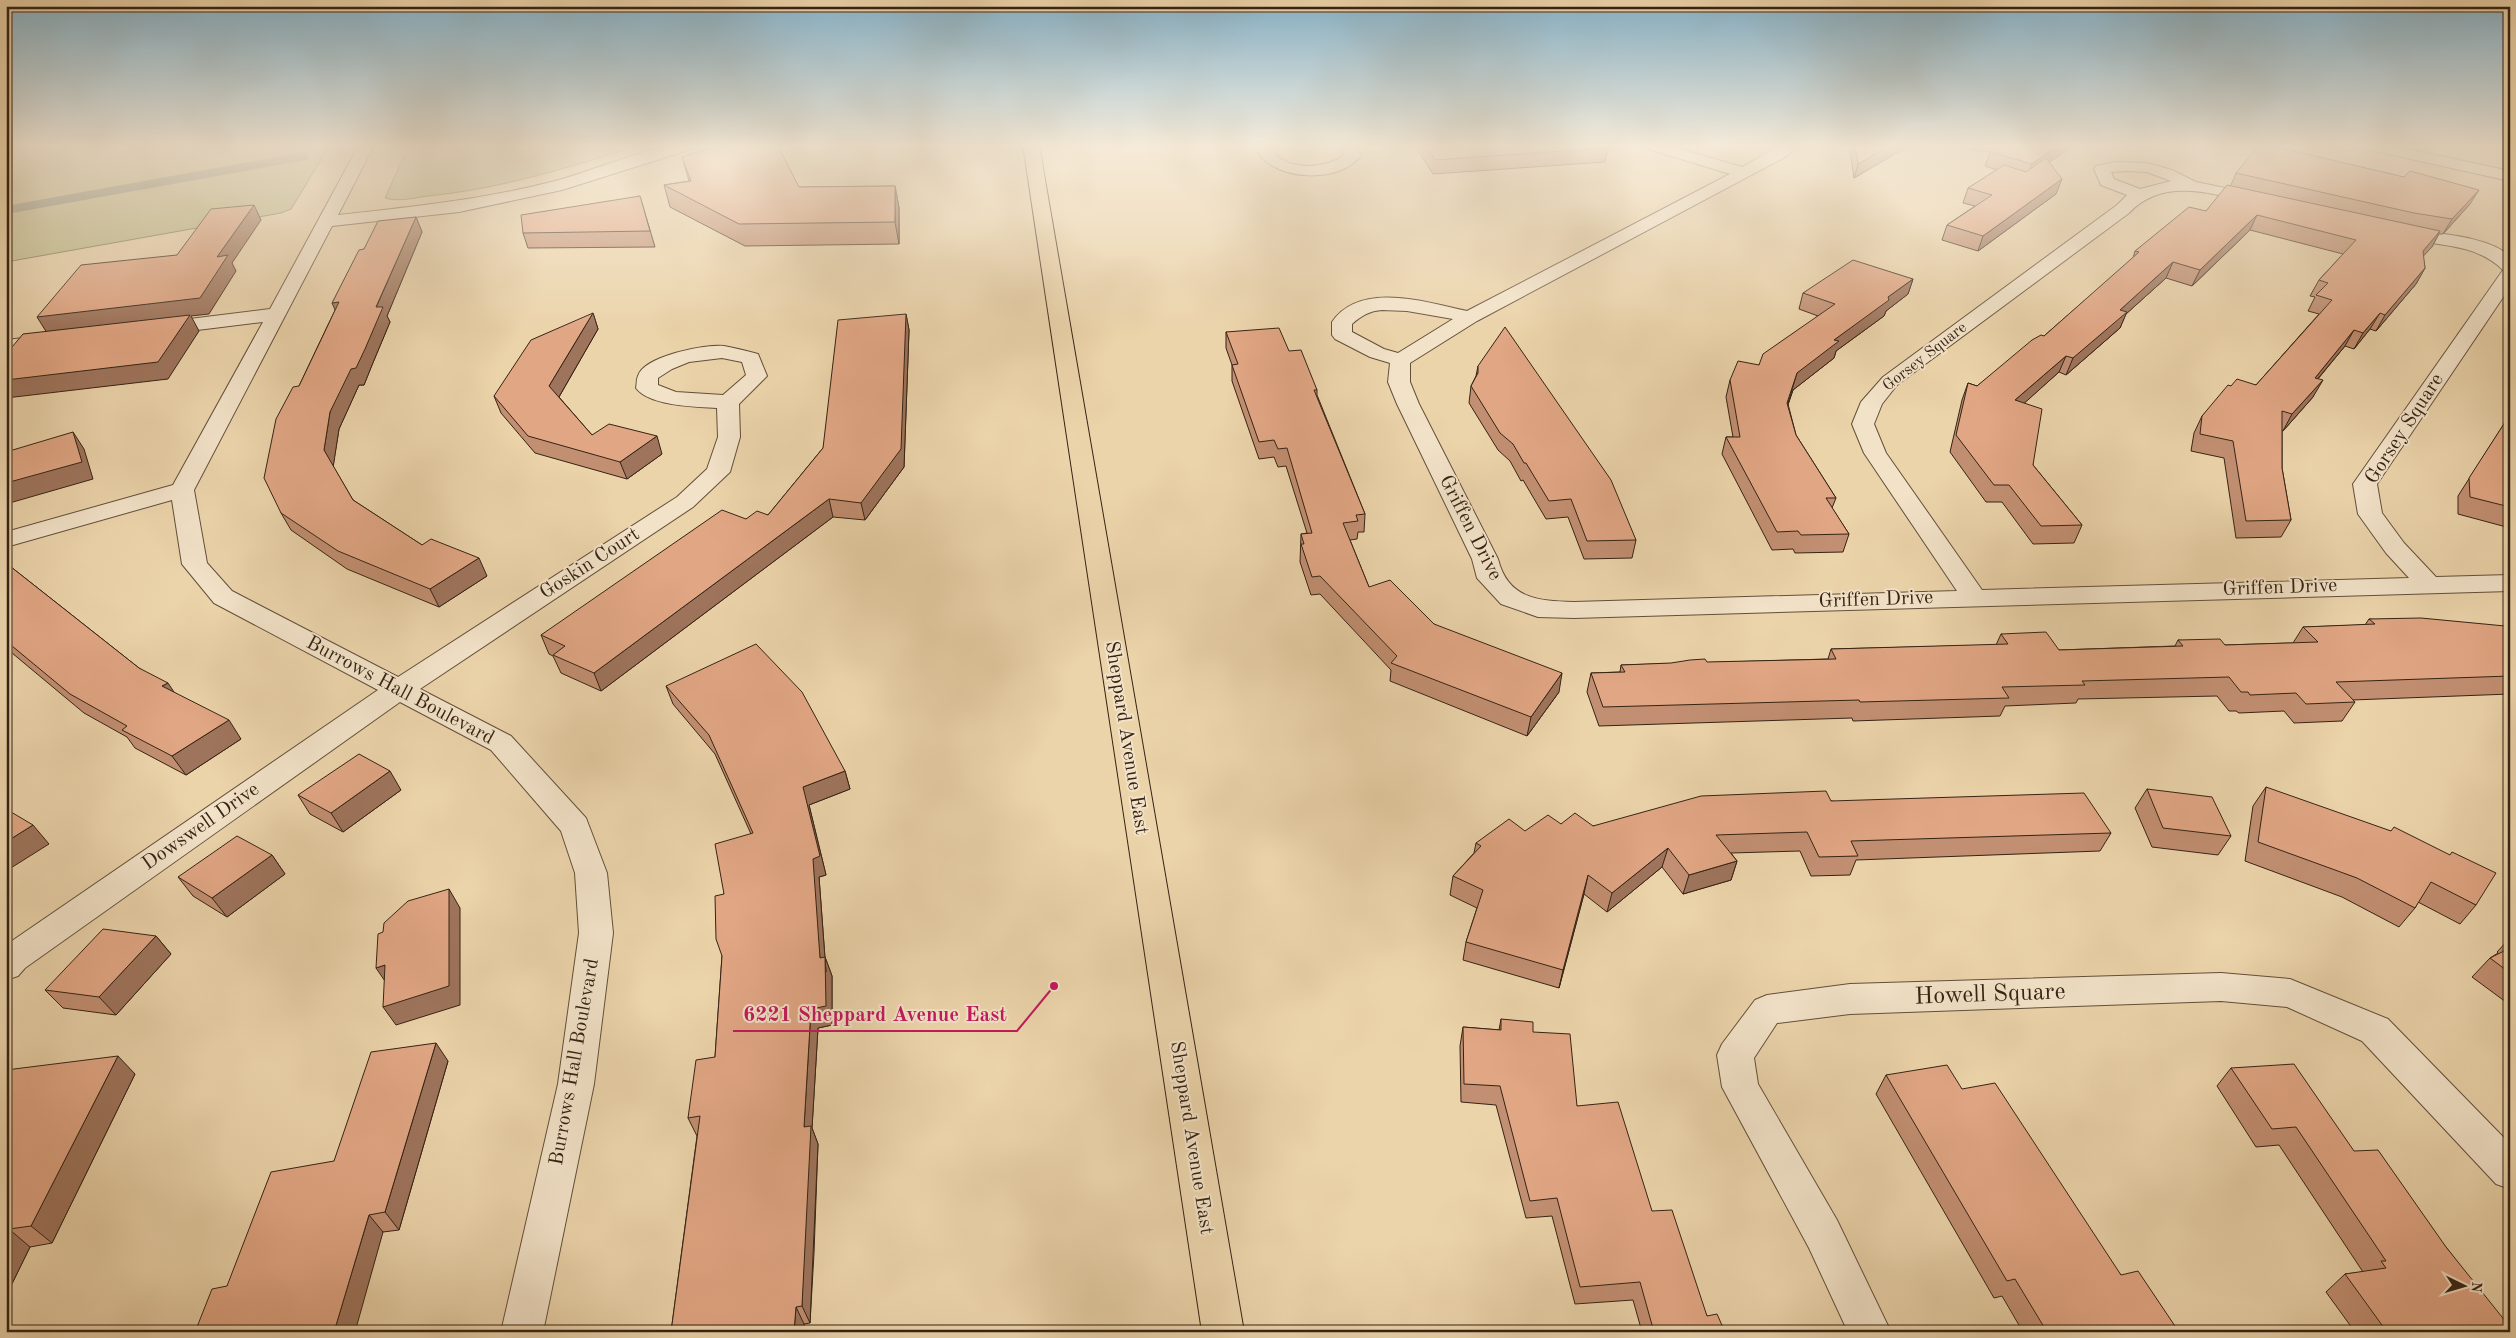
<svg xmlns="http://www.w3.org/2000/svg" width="2516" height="1338" font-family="'Old Standard TT',serif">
<rect width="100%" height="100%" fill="#ebd3aa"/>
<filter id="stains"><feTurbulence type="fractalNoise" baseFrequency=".004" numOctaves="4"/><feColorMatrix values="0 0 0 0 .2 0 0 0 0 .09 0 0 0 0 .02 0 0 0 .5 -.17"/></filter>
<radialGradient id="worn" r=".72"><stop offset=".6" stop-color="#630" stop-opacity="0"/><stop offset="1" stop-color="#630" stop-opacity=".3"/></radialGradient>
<!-- green -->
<g fill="#bcbb85" stroke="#786f4c">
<polygon points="6,145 330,145 291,209 281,213 6,262"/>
<path d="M409,145H643C571,166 502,189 427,196C414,198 398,202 385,198Z"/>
</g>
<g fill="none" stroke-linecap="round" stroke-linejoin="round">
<!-- stream -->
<polyline stroke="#707c6c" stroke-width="8" points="6,210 305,156"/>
<defs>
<g id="minor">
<path d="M359,145H374L338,215C410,207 480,200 551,182C590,173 660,140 697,145L695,148L562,190L459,212L332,226L194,490L207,563L232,591L398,677L677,497L707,469L718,437L717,408C697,407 649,406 636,388C637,385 636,380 638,376C644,356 705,344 724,346C735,348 747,351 758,354L767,376L739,404L740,437L730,472L693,507L420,689L511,736L586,818L607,873L613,933L594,1084L543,1332H501L558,1084L579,933L575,873L561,831L491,750L400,702L25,968L18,976L6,980V945L378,690L214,603L182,564L172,500L6,547V532L173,485L263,322L157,335L150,333L147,329L150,325L157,323L270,309ZM722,358L742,362L746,375L723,395L676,392L658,385V378L672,369L689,362Z"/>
<path d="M1265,145H1280L1274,153C1289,171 1329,169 1345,154L1338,145H1355L1361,155C1341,184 1277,181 1258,153Z"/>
<path d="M1644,145H1666L1742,167L1781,145H1797L1787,156L1477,321L1410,363V382L1419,404L1498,559C1508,599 1538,601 1574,602L1957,591L1864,453L1852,424L1861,402L1883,377L2117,205L2127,195L2101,185L2094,169L2096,166L2115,162L2147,163L2172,170L2196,182L2264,196L2266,200L2264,204L2258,205C2215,194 2164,176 2129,213L1897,385L1882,404L1874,424L1886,453L1982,590L2409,578L2386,553L2358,514L2353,484L2503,270C2474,241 2430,246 2393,237L2390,233L2393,229L2399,228C2431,234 2485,234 2510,256V287L2377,484L2382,513L2404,543L2436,577L2510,575V591L1574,618L1538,617L1501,604L1477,578L1472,559L1397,404L1388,382L1390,363L1370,357L1335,339L1332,335V322C1361,280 1428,303 1467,311L1730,174L1645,148ZM2127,171L2147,172L2171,181L2140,189L2114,179L2111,172ZM1382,310L1407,311L1453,319L1398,353L1384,349L1352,332V324C1362,315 1370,311 1382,310Z"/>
<polygon points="2362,145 2389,145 2510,171 2510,181 2370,150"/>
<polygon points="50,335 57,337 60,341 57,345 6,352 6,340"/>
<polygon points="2221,973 2290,979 2388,1019 2510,1144 2510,1189 2496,1184 2362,1041 2287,1007 2221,1001 1850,1014 1777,1023 1754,1058 1758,1084 1837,1220 1891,1332 1848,1332 1809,1248 1722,1087 1717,1055 1722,1044 1755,1000 1767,995 1850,984"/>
</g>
<polygon id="major" points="1023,145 1039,145 1244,1332 1202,1332"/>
</defs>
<!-- minor casing -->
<use href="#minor" stroke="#624f3a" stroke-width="2"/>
<!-- major casing -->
<use href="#major" stroke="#352314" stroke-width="2"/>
<!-- minor -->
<use href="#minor" fill="#f2e2c8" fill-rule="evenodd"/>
<!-- major -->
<use href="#major" fill="#ebd3aa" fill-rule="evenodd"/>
</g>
<!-- wall -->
<g fill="#c28f72" stroke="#352314">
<polygon points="1414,144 1602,144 1608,146 1605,162 1433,174"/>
<polygon points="1849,144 1906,144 1905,148 1854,178"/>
<polygon points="1973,144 2076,144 2049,162 2056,194 1978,251 1942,240 1947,225 1975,206 1963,203 1968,188 1997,170 1985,166 1990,152 1971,150"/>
<polygon points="682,157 799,187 895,186 899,208 899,244 745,246 670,207 664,185 689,181"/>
<polygon points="2236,173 2470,204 2443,234 2439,234 2432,247 2423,256 2425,268 2416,284 2376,331 2370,329 2354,349 2345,346 2318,379 2313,397 2283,431 2282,431 2282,468 2291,520 2281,537 2236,538 2224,458 2191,451 2194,433 2202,416 2231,386 2256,385 2319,314 2308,311 2315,297 2310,296 2319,280 2343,254 2250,230 2192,286 2166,278 2126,314 2120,328 2066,375 2059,372 2024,403 2033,465 2082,525 2074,543 2033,544 2002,502 1986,502 1950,452 1962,400 1968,383 1977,386 2044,336 2133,258 2135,251 2206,211 2231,185"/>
<polygon points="640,196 655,247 528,248 523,233"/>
<polygon points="416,217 422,232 387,316 390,322 372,365 364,385 359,385 339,429 333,466 353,500 422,545 487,576 439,607 347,569 291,530 281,513 299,386 364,249"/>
<polygon points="1913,279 1908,294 1886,311 1884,316 1836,351 1834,358 1793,390 1788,404 1796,435 1836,498 1832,508 1849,534 1843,552 1795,553 1793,549 1772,550 1722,454 1726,437 1733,437 1726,397 1730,380 1759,365 1818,316 1799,309 1803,293"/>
<polygon points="593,313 598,329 559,397 592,435 662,454 627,479 535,453 501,413 494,396"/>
<polygon points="906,314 909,330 904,467 865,520 833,517 601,691 561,673 553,656 549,654 541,635 746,519 768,515 823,448"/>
<polygon points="1226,332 1289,351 1317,390 1317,395 1365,514 1364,532 1358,532 1357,539 1350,540 1369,587 1434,624 1559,692 1527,736 1390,681 1391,670 1320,594 1311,595 1300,562 1301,534 1307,533 1286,466 1278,467 1274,457 1259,459 1232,381 1232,365 1226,348"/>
<polygon points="1478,366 1636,540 1632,558 1584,559 1568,517 1546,519 1523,480 1521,481 1510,461 1498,450 1469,403 1471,386 1476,376"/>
<polygon points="2509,416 2510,416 2510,528 2458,514 2458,496"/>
<polygon points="6,563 139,668 241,739 186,775 135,748 127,737 84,713 6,648"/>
<polygon points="2369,619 2510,632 2510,694 2352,700 2355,702 2342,721 2294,723 2284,711 2239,713 2236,711 2229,711 2217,696 2078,699 2076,703 2005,706 2000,716 1853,721 1852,718 1599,726 1587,692 1591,673 1620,672 1621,665 1828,659 1831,649 1996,645 2001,634 2059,650 2175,646 2178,640 2225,645 2293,643 2303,627 2365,625"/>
<polygon points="666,686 845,771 850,789 809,805 826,875 819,877 825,958 825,957 832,976 832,1025 818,1028 812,1128 818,1144 814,1253 810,1323 804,1324 804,1332 671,1332 697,1136 688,1118 715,1057 722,956 724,894 751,834 715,754 673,704"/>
<polygon points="2266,787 2476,905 2460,924 2418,902 2415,908 2399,927 2342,897 2245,861 2253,806"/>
<polygon points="2147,789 2231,836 2218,855 2152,847 2135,808"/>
<polygon points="401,790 343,832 310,814 298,795"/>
<polygon points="1831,801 2111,833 2100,851 1856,860 1850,875 1811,876 1800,851 1731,853 1737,861 1731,880 1683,894 1662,867 1607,912 1584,894 1559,988 1463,960 1466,942 1477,908 1450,895 1453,876 1474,853 1476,843 1561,824 1593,826"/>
<polygon points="272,855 285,874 227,917 193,896 178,877"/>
<polygon points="156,936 171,954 116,1015 63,1008 45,990"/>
<polygon points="2510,938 2510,1005 2472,977 2490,958 2498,953 2497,952"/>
<polygon points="1501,1019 1533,1032 1577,1106 1652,1211 1707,1316 1725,1332 1642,1332 1633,1300 1575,1304 1552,1216 1526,1218 1496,1105 1461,1102 1460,1046 1463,1027 1499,1030"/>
<polygon points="448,1061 399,1230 383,1232 227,1286 334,1161"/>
<polygon points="2231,1068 2354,1151 2446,1247 2510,1332 2355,1332 2326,1292 2345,1274 2363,1272 2279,1145 2256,1147 2217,1086"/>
<polygon points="6,1070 135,1074 52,1243 30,1247 6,1296"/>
<polygon points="1886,1075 1962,1089 2121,1275 2179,1332 2023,1332 2002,1296 1994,1298 1876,1094"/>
</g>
<!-- shaded-wall -->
<g fill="#9e745c" stroke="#352314">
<polygon points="1892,144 1906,144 1905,148 1854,178 1858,164"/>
<polygon points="2060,144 2076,144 2026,178 2032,164"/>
<polygon points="2062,179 2056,194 1978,251 1983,236"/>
<polygon points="895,186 899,208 899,244 895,222"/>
<polygon points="2479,190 2470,204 2443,234 2452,219"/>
<polygon points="254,205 261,220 232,263 236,271 209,314 191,316 199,331 168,379 6,398 6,380 47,333 37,317 217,257"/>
<polygon points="2257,215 2250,230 2192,286 2200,270"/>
<polygon points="416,217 422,232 387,316 390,322 372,365 364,385 359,385 339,429 333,468 324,450 330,412"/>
<polygon points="2440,231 2432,247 2414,266 2423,251"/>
<polygon points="2173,262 2166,278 2126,314 2120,328 2066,375 2073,358 2120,310"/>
<polygon points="2425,268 2416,284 2376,331 2385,315"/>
<polygon points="1913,279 1908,294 1886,311 1884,316 1836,351 1834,358 1793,390 1783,420 1797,373 1834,340 1888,297"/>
<polygon points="339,302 339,319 332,303"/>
<polygon points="593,313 598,329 556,402 549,386"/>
<polygon points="2380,313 2370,329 2354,349 2363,333"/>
<polygon points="906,314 909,330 904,467 865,520 861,503"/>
<polygon points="2354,330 2345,346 2305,394 2315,378"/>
<polygon points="2066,356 2059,372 2009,417 2015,400"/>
<polygon points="2323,380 2313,397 2283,431 2292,414"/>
<polygon points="73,432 84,449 93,479 6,504 6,483"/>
<polygon points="657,436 662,454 627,479 620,462"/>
<polygon points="829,499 833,517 601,691 594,673"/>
<polygon points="479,558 487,576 439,607 430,589"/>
<polygon points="1562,673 1559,692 1527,736 1531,717"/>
<polygon points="168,683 180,701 162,686"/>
<polygon points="229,720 241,739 186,775 172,756"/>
<polygon points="390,771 401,790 343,832 331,813"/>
<polygon points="845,771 850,789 809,805 826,875 819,877 826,972 825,957 832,976 832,1025 818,1028 812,1128 818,1144 810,1323 802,1306 804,1127 811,1009 820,958 803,787"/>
<polygon points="33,825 49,844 6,871 6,842"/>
<polygon points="1668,848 1662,867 1607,912 1612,893"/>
<polygon points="272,855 285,874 227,917 212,898"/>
<polygon points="1737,861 1731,880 1683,894 1689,875"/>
<polygon points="1588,875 1584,894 1559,988 1563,970"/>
<polygon points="449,889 460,908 460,1005 396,1025 383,1007"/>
<polygon points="156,936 171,954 116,1015 99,997"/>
<polygon points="385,965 389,987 376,968"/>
<polygon points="436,1043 448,1061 399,1230 385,1212"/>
<polygon points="118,1056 135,1074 52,1243 31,1226"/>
<polygon points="369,1215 383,1232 355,1332 334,1332"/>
<polygon points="9,1229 30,1247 6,1296 6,1235"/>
<polygon points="796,1307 804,1324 804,1332 794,1332"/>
</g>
<!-- building -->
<g fill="#e1a684" stroke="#352314">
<polygon points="723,144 777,144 799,187 895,186 895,222 739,224 664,185 691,181 682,157"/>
<polygon points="1424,144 1602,144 1608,146 1608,148 1435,160"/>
<polygon points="1855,144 1892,144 1858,164"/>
<polygon points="2002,144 2060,144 2032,164 1990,152"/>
<polygon points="2260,144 2264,144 2404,177 2410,171 2479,190 2452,219 2414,213 2236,173"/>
<polygon points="2046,158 2062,179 1983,236 1947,225 1992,195 1968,188 2004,165 2026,172"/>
<polygon points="2227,185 2440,231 2423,251 2425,268 2385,315 2380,313 2363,333 2354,330 2315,378 2323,380 2292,414 2282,411 2282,468 2291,520 2246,521 2233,441 2200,434 2202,416 2228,385 2231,386 2237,379 2256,385 2332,300 2316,295 2328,283 2319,280 2356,240 2257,215 2200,270 2173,262 2120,310 2127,312 2073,358 2066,356 2015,400 2042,409 2033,465 2082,525 2041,526 2009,485 1994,485 1956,435 1968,383 1977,386 2032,340 2041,335 2044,336 2139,252 2135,251 2189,207 2206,211"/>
<polygon points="640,196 650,231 523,233 521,215"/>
<polygon points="254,205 217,257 228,255 200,298 37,317 81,265 177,255 211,209"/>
<polygon points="416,217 376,307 383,307 365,349 356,368 351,369 330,412 324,450 353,500 422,545 431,539 479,558 430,589 338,551 281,513 264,478 276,419 293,387 299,386 339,302 332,303 359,250 364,249 378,221"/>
<polygon points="1853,260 1913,279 1888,297 1889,300 1834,340 1839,341 1797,373 1787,403 1796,435 1836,498 1826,498 1849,534 1801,535 1798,531 1777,532 1726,437 1740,437 1730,380 1738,361 1759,365 1763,354 1835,304 1803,293"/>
<polygon points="593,313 549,386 592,435 609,424 657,436 620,462 528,436 494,396 531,340"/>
<polygon points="906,314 901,449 861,503 829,499 594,673 553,655 565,646 541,635 722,510 746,519 757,511 768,515 823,448 838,320"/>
<polygon points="190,315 158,362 6,380 6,354 23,334"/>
<polygon points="1505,327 1611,480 1636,540 1587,541 1571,499 1549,501 1526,463 1524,463 1513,444 1500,433 1471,386 1478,373 1478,366"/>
<polygon points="1279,328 1289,351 1301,350 1317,390 1314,390 1365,514 1356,515 1358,521 1343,523 1369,587 1390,580 1434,624 1562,673 1531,717 1391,663 1397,656 1320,576 1312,577 1301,544 1304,544 1301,534 1312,533 1287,448 1278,449 1274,440 1259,442 1232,365 1238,364 1226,332"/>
<polygon points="2509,416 2510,416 2510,507 2470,497 2469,478"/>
<polygon points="73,432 82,462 6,483 6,452"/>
<polygon points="6,563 139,668 168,683 162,686 229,720 172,756 122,730 127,726 70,694 6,641"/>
<polygon points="2421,618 2505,626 2510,632 2510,676 2336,682 2355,702 2306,704 2296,693 2250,695 2248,692 2241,692 2229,677 2082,681 2085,685 2002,687 2009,698 1860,702 1859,700 1603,707 1591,673 1625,672 1621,665 1671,663 1690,660 1705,659 1707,662 1836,659 1831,649 2008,644 2001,634 2046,632 2059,650 2183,646 2178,640 2220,639 2225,645 2318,642 2303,627 2375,624 2369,619"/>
<polygon points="756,644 802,692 845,771 803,787 820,856 813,859 820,958 825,957 826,1006 811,1009 804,1127 811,1126 802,1306 796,1307 794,1332 671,1332 700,1116 688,1118 696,1060 715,1057 722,956 716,939 715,896 724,894 715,844 753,833 709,735 666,686"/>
<polygon points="359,754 390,771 331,813 298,795"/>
<polygon points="2266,787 2391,831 2394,827 2450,855 2452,852 2496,873 2476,905 2431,882 2415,908 2357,878 2258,842"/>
<polygon points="2147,789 2212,797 2231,836 2163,828"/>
<polygon points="1826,791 1831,801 2084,793 2111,833 1851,841 1858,856 1819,857 1807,832 1716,835 1737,861 1689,875 1668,848 1612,893 1588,875 1563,970 1466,942 1483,890 1453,876 1481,846 1476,843 1509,819 1525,831 1548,815 1561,824 1575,813 1593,826 1701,796"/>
<polygon points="6,809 33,825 6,842"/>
<polygon points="237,836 272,855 212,898 178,877"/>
<polygon points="449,889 449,986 383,1007 385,965 376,968 378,934 383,932 384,923 408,901"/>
<polygon points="103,929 156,936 99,997 45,990"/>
<polygon points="2510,948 2510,973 2490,958"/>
<polygon points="1501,1019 1533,1022 1533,1032 1570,1034 1577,1106 1618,1102 1652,1211 1672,1210 1707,1316 1717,1314 1725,1332 1654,1332 1640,1282 1580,1287 1557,1198 1530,1201 1500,1086 1464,1084 1463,1027 1501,1030"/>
<polygon points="436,1043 385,1212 369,1215 334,1332 195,1332 212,1289 227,1286 271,1172 334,1161 371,1052"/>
<polygon points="118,1056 31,1226 9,1229 6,1235 6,1070"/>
<polygon points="2294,1064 2354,1151 2378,1150 2446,1247 2510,1327 2510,1332 2387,1332 2345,1274 2386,1268 2381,1261 2386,1261 2296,1127 2272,1129 2231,1068"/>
<polygon points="1947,1065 1962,1089 1995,1083 2121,1275 2138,1271 2179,1332 2047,1332 2015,1279 2007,1281 1886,1075"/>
</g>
<!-- sky -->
<linearGradient id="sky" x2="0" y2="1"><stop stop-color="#88b6ce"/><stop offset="0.44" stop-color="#f6ebd9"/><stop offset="1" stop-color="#f6ebd9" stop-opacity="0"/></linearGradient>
<rect width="2516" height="332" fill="url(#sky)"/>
<g text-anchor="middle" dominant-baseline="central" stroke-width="4" stroke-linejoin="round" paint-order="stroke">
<!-- far-street labels -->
<g font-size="16" fill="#352314" stroke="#f2e2c8">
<text transform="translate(1925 357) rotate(-38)">Gorsey Square</text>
</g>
<!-- street labels -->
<g font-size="20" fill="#352314" stroke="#f2e2c8">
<text transform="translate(2405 429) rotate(-57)">Gorsey Square</text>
<text transform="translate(1470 528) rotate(63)">Griffen Drive</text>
<text transform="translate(590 564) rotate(-33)">Goskin Court</text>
<text transform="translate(2280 588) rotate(-2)">Griffen Drive</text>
<text transform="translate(1876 600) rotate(-2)">Griffen Drive</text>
<text transform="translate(400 691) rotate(28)">Burrows Hall Boulevard</text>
<text transform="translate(1126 738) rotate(81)">Sheppard Avenue East</text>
<text transform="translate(201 827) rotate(-35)">Dowswell Drive</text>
<text transform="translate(575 1062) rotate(-80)">Burrows Hall Boulevard</text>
<text transform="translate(1191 1138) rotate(81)">Sheppard Avenue East</text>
</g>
<!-- near-street labels -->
<g font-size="24" fill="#352314" stroke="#f2e2c8">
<text transform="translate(1990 995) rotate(-2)">Howell Square</text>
</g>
</g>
<!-- callouts -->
<path fill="none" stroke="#c2185b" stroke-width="2" d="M1054 986L1017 1031H733"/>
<circle fill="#c2185b" stroke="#f2e2c8" stroke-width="2" cx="1054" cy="986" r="5"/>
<g font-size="21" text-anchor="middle" font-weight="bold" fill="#c2185b" stroke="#f2e2c8" stroke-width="4" stroke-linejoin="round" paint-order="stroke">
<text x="875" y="1021">6221 Sheppard Avenue East</text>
</g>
<!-- margin -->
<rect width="2516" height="1338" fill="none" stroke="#ebd3aa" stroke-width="25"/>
<rect x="8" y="8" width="2501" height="1323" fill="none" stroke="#352314" stroke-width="2.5"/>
<rect x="12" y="12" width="2491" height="1313" fill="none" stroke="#352314"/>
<!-- north arrow -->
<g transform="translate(2464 1286) rotate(95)" stroke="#f2e2c8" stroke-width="4" paint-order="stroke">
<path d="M0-4L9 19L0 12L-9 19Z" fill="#352314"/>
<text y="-8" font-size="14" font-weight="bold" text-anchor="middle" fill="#352314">N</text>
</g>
<rect width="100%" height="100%" filter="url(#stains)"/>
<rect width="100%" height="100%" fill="url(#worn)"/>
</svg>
